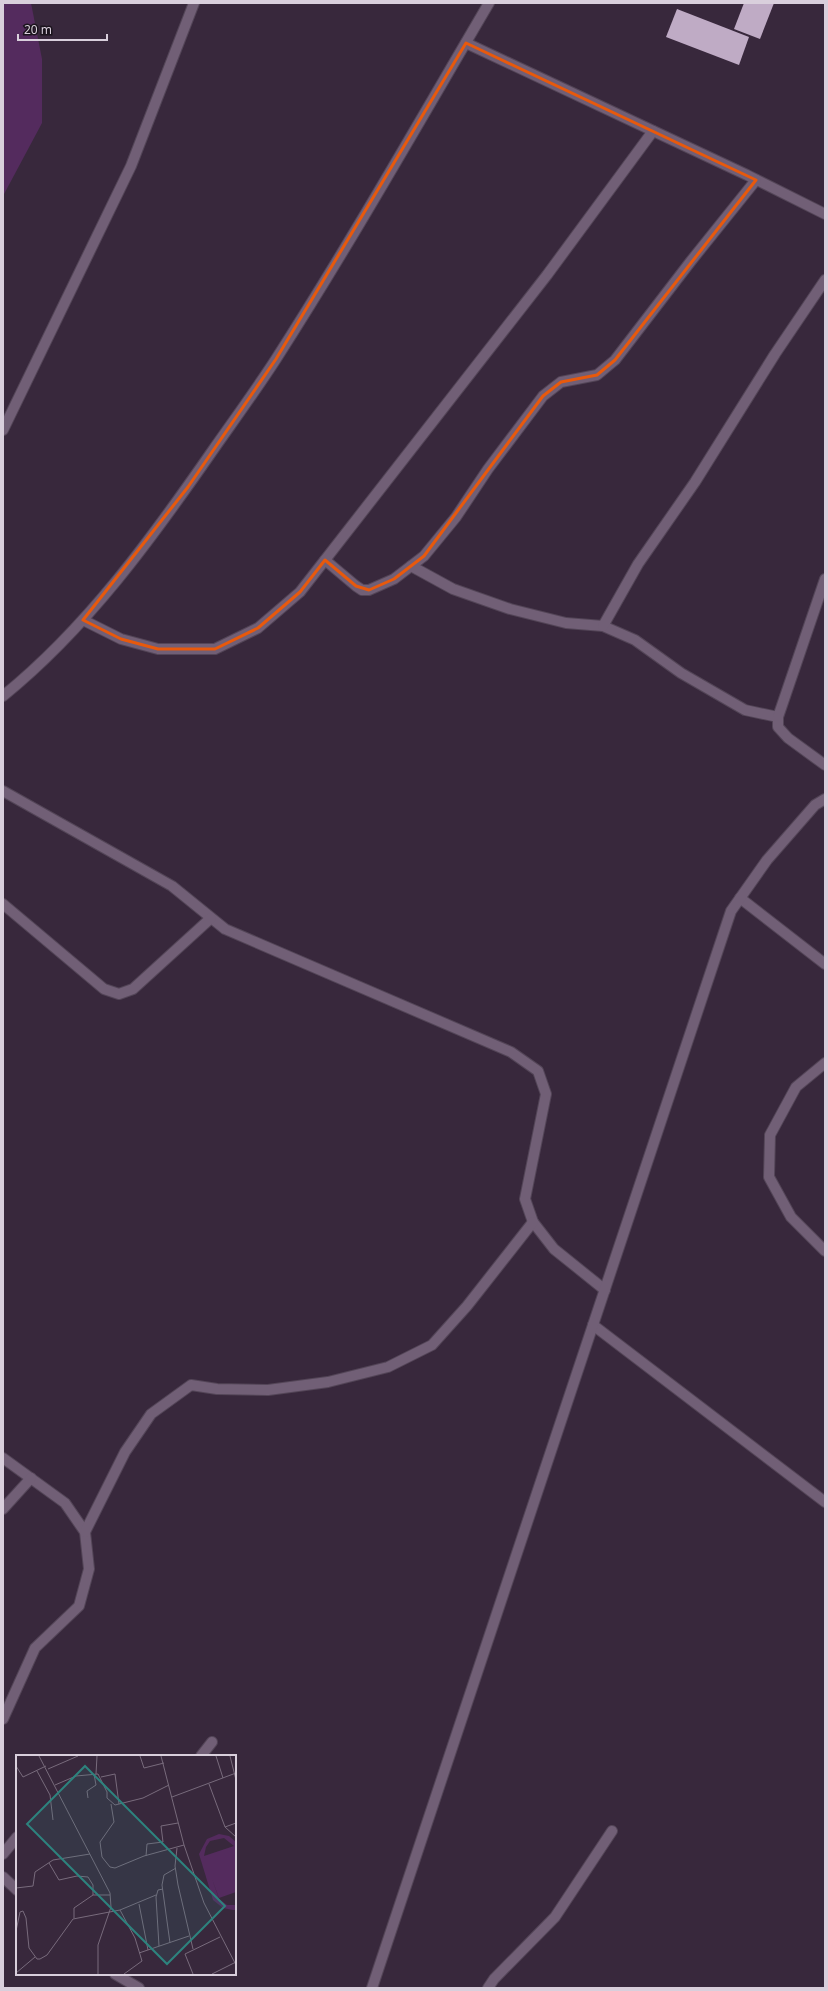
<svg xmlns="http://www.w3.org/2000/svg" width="828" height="1991" font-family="'Noto Sans',sans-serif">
<rect width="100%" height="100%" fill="#38283c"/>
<!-- green -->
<polygon fill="#542b5e" points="3,3 31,3 42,59 42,123 3,196"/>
<!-- building -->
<g fill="#bfabc5">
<polygon points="744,3 774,3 760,39 734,29"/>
<polygon points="677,9 749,37 739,65 666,37"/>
</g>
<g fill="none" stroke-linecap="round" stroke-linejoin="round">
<defs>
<g id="minor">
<polyline points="466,43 747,175 825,214"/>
<polyline points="325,560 356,586 362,590 369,590 394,579 424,556 456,517 488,469 543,396 561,382 597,375 615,360 691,261 756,180"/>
<polyline points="411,566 453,589 510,609 566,623 603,626 635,640 681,673 745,710 778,717"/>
<polyline points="825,579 778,717 778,727 788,738 825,765"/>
<polyline points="83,620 121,639 158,649 215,649 258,628 300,592 547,275 653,131"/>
<polyline points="603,626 638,564 695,482 775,354 825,280"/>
<path d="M3,696C87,628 152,538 213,450C234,420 256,390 276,359C351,242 419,122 489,3"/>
<polyline points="3,791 172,886 225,929 511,1052 538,1071 546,1094 525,1199 533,1222 554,1249 605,1290"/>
<polyline points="740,898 825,964"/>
<polyline points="3,904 104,989 119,994 133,989 211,918"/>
<polyline points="825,1063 796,1087 770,1135 769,1177 791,1217 825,1251"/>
<polyline points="593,1325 825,1502"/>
<polyline points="3,1458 65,1503 85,1532 89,1569 79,1606 35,1648 3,1719"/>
<polyline points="3,1509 31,1478"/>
<polyline points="85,1532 125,1452 151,1414 191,1385 217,1389 268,1390 328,1382 388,1367 432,1345 467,1306 533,1222"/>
<polyline points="201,1756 212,1742"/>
<polyline points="3,1854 17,1837"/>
<polyline points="3,1877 17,1890"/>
<polyline points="115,1974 139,1988"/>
<polyline points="372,1988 731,911 767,860 815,805 825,799"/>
<polyline points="488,1988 494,1979 555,1917 612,1831"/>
</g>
<polyline id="tertiary" points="3,430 131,166 194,3"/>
</defs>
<!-- minor casing -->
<use href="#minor" stroke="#534557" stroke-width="12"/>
<!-- tertiary casing -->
<use href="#tertiary" stroke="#534557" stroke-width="12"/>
<!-- minor -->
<use href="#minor" stroke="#715f76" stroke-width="10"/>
<!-- tertiary -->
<use href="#tertiary" stroke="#715f76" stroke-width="10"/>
</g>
<!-- marked area -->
<path fill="none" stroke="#e8590c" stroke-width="3" stroke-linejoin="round" d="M466,43L756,180L615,360L597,375L561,382L543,396L424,556L394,579L369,590L356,586L325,560L300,592L258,628L215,649H158L121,639L83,620L188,487L276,359Z"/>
<!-- overview -->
<g transform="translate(16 1755)">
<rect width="220" height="220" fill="#38283c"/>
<path d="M203,79L213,81L220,87V137L203,143L196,124L203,144L211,150H220V155H217L207,153L197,145L183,99L191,84ZM208,83L218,91L188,101L190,92L194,86Z" fill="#542b5e" fill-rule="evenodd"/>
<path fill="none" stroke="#786b7c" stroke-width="1" d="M23,1L94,138L95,152L82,190V219M124,1L128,13L148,8M145,1L168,90L188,148L220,210M200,1L207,23M214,1L220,25M0,11L7,22L30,11M32,14L62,1M21,16L34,40L37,65M80,19L81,1M85,22L99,19L103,49M193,29L209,72L220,68M39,30L60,21L82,19L91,37V43L99,50L127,43L153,30M156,42L220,18M72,43L71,36L80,30L78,19M95,49L98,67L84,87L86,102L94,112L99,113L128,101L168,90M209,72L220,82M161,93L159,111L162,130L177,194M130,101L131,89L147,87L145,71L162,68M33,108L43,125L61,121L72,122L77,130V140M0,133L17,131L19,117L37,105L74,99M77,140H94M123,149L132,195M104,155L119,183L126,206L108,219M58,163V153L77,140M0,176L4,157L7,156L10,163L13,193L21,204H24L31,200L57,164L104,155L140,140M154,188L146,130L148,120L160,113M143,191L140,142L142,135L147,134M123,198L173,181M0,218L19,202M177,219L169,199L204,182M196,219L220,207"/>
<path fill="#2d837e" fill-opacity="0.15" stroke="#2d837e" stroke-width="2" d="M69,11L209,151L151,209L11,69Z"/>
<rect width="220" height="220" fill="none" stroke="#d9cfdc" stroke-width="2"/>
</g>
<!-- border -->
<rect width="828" height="1991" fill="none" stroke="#d9cfdc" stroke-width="8"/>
<!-- scale -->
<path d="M18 34v6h89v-6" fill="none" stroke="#d9cfdc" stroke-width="2"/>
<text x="24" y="34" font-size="12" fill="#d9cfdc" stroke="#1b141d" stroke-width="3" paint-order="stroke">20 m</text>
</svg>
